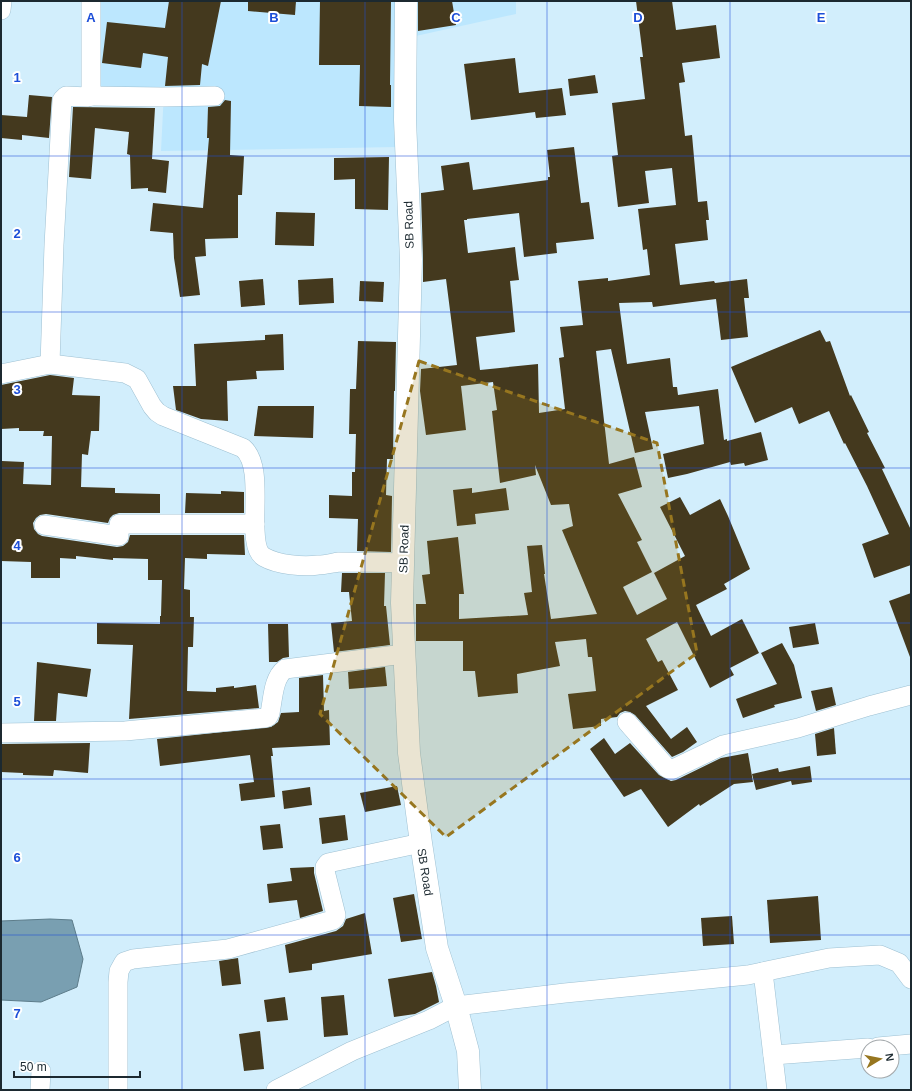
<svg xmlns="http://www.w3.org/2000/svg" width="912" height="1091" font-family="Helvetica,sans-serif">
<rect width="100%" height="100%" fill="#d2eefc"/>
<!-- built -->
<g fill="#bce7fe">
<polygon points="97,1 402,1 398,147 161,151 164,91 99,93"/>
<polygon points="409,1 516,1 516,14 411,37"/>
</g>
<!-- water -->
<polygon fill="#799fb1" stroke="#5d7c8a" points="50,919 72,920 83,959 77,987 41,1002 1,1000 1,921"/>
<!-- building -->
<g fill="#44391e">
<polygon points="169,1 221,1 208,66 202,64 200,85 165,86 168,57 143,53 141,68 102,63 107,22 165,28"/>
<polygon points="248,1 296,1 295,15 248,11"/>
<polygon points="320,1 391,1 390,85 391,85 391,107 359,106 360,65 319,65"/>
<polygon points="418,1 452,1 456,25 418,31"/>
<polygon points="636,1 672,1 676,30 716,25 720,58 682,63 685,82 679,83 685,136 692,135 698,202 707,201 709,220 706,220 708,240 675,244 680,285 714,281 715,283 747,279 749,298 744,298 748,337 721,340 716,299 653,307 652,302 619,303 627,364 670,358 673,387 677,387 678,395 718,389 724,440 727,439 727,441 761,432 768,460 745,466 744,463 731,465 730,462 687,474 668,478 663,454 704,444 699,406 645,412 653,449 635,453 611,349 596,351 609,464 634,457 642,487 618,494 642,540 637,542 652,572 623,587 637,615 667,599 654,573 685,556 660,507 680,497 690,515 720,499 728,516 750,569 724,584 727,589 696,605 711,636 742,619 759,653 730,668 734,675 710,688 677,622 646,639 658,662 662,660 678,690 646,706 671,739 687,727 697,742 683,752 672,757 635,715 630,712 625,711 620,713 617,717 601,719 601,726 573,729 568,694 596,691 592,657 588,657 586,639 555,642 560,666 517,674 518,693 478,697 475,671 463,671 463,641 416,641 416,604 426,604 422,575 430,574 427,541 458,537 464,594 459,594 459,619 528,615 524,593 532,592 527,546 542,545 545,574 544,574 551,619 597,614 562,530 573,526 569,504 551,505 535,465 536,475 500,483 492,411 497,410 493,382 461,386 466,430 426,435 420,391 421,369 457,365 446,279 423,282 423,259 421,193 444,190 441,166 469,162 473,190 548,180 548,177 550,177 547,150 574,147 581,203 589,202 594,239 556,243 557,253 524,257 519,213 467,219 467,220 464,220 468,253 515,247 517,265 519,280 510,281 515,332 476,337 480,370 538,364 539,413 565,409 559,358 564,357 560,327 583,325 578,281 608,278 608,281 650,275 647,249 643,250 638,209 676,205 672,168 645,171 649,203 618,207 612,156 618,155 612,103 645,99 640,57 643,57"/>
<polygon points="515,58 519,93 562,88 566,115 536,118 535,112 471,120 464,64"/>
<polygon points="595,75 598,93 570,96 568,79"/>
<polygon points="29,95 52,97 49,138 22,135 22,140 1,138 1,115 27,117"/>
<polygon points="225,100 231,101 230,155 244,156 242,195 238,195 238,238 205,239 206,256 195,257 200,295 180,297 174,258 173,233 150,231 153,203 203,208 209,138 207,138 208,107 220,106"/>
<polygon points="73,107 155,108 152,159 169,161 166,193 148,191 148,188 131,189 130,155 127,154 129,132 95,128 91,179 69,177"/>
<polygon points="389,157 388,210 355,209 355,179 334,180 334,158"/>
<polygon points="276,212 315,213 314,246 275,245"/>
<polygon points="333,278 334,303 299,305 298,280"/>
<polygon points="263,279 265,305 241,307 239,281"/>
<polygon points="360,281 384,282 383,302 359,301"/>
<polygon points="820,330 826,342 830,341 850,396 851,395 869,432 867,433 885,468 882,469 911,530 911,565 874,578 862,544 889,534 867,486 845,443 844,444 829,411 799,424 792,407 755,423 731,367"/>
<polygon points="283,334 284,370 256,371 257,379 227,381 228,421 201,419 176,410 173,386 196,386 194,344 265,340 265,335"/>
<polygon points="358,341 396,342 395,391 394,391 393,459 387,459 386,495 392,496 391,552 357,551 358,519 329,518 329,495 352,496 352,472 355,472 356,434 349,434 350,389 356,389"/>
<polygon points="50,375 74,378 72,395 100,396 99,431 91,431 88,455 82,454 81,487 115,488 115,493 160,494 160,513 119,513 113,515 110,518 108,523 46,514 40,515 36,518 33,523 34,529 38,534 42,536 117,547 123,546 128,542 130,535 244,535 245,555 207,554 207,559 185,558 184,589 190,590 190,617 194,617 193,647 188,647 187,691 216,692 216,688 234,686 234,688 256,685 259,708 129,719 133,645 97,644 97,623 160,624 160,616 161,616 162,580 148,580 148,559 113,558 113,560 76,556 76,559 60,558 60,578 31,578 31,562 1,561 2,461 24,462 23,484 51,485 52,436 43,436 44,431 19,431 19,428 1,429 1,385"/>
<polygon points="258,406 314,406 313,438 254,436"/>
<polygon points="472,488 472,493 506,488 509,510 475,514 476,524 457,526 453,490"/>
<polygon points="221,491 244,492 244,513 185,513 186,493 221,494"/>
<polygon points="342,573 385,573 384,606 386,606 390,645 334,652 331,623 352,621 349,592 341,592"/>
<polygon points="911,593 911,657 910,657 889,601"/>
<polygon points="815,623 819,644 793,648 789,627"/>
<polygon points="268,624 288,624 289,657 283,658 277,662 269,662"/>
<polygon points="782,643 794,665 802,698 774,705 775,707 743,718 736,699 777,684 761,653"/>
<polygon points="37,662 91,669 87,697 58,693 56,721 34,721"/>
<polygon points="385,667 387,686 349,689 348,672"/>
<polygon points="323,675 324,711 329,710 330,745 272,748 273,756 271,756 275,797 241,801 239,784 254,782 250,755 160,766 157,739 271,727 278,722 281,713 299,712 299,678"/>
<polygon points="832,687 836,705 816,711 811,691"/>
<polygon points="834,728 836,754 817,756 815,734"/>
<polygon points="604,738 615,754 630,743 659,775 671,781 676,780 721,758 748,753 753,782 734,784 700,806 699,804 668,827 641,789 624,797 590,749"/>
<polygon points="90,743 88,773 54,770 53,776 23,775 23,773 1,772 1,744"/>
<polygon points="810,766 812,782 792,785 791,781 756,790 752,774 778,768 779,772"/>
<polygon points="397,786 401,805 365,812 360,793"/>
<polygon points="310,787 312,805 284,809 282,791"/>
<polygon points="345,815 348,840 322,844 319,818"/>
<polygon points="280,824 283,848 263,850 260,826"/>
<polygon points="314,867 314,873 323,911 300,918 297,900 269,903 267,884 292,881 290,868"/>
<polygon points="414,894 422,939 401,942 393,898"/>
<polygon points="818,896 821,940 770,943 767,900"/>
<polygon points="365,913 372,954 312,964 312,970 289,973 285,945 336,931 343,926 346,919"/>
<polygon points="732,916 734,944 703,946 701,918"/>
<polygon points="238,958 241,984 222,986 219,961"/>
<polygon points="432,972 436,986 439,1002 415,1014 394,1017 388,979"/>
<polygon points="344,995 348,1035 324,1037 321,997"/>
<polygon points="285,997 288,1020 267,1022 264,1000"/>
<polygon points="260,1031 264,1069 244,1071 239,1034"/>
</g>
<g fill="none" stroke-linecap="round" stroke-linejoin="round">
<defs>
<g id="minor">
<polyline points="1,10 2,1"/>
<polyline points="91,96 162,97 215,96"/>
<polyline points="50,364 54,245 62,100 66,96 88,97 91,96 91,1"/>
<path d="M1,374L50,364L125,373L137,379L152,406L157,412L163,416L243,448C268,469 243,545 264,557C278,565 303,567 318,565C325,565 332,563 339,562C361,562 382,562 403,563"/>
<polyline points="44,525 119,536 119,524 255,524"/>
<polyline points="627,722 667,768 671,770 723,745 798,728 869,706 911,695"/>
<path d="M1,733L125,731L265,718L268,717L270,713C273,699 273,678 285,669L404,654"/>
<polyline points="763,972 777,1090"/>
<polyline points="878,1047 911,1044"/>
<polyline points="773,1055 868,1048"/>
<polyline points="40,1090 41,1071"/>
<polyline points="118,1090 118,982 119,971 124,962 133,959 228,949 333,920 335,918 336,915 325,871 325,867 328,863 421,843"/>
<polyline points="276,1090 352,1051 429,1020 456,1006 565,993 748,975 829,958 880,955 899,963 911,979"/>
</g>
<polyline id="tertiary" points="406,1 405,120 411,260 402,603 409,753 421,843 437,948 456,1006 468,1051 470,1090"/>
</defs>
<!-- minor casing -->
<use href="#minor" stroke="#9ec0d2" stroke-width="20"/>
<!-- tertiary casing -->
<use href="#tertiary" stroke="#9ec0d2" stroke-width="23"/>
<!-- minor -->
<use href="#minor" stroke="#fff" stroke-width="19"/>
<!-- tertiary -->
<use href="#tertiary" stroke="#fff" stroke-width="22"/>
</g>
<!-- marked area -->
<path fill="#97761f" fill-opacity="0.2" stroke="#97761f" stroke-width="3" stroke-dasharray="8 5" stroke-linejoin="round" d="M419,361L657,443L697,653L446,837L320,714Z"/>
<!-- grid -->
<path fill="none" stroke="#1d4ed8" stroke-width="1" stroke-opacity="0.55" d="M182,1V1090M365,1V1090M547,1V1090M730,1V1090M1,156H911M1,312H911M1,468H911M1,623H911M1,779H911M1,935H911"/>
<g text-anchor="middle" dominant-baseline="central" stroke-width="4" stroke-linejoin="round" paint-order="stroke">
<!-- street labels -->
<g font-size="12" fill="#1c2930" stroke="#fff">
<text transform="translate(409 225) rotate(-92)">SB Road</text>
<text transform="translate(404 549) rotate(-88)">SB Road</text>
<text transform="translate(425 872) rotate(81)">SB Road</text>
</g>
</g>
<g font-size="13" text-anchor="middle" font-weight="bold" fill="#1d4ed8" stroke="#fff" stroke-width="4" stroke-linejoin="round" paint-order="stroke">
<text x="91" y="22">A</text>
<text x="274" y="22">B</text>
<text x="456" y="22">C</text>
<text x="638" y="22">D</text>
<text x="821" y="22">E</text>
<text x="17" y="82">1</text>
<text x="17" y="238">2</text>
<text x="17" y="394">3</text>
<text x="17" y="550">4</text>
<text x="17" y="706">5</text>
<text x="17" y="862">6</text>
<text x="17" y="1018">7</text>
</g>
<!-- border -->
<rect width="912" height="1091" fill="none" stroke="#1c2930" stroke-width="4"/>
<!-- north arrow -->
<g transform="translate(880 1059) rotate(80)"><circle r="19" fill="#ffffff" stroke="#a4a9ac"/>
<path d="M0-3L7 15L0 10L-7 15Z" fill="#97761f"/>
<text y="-6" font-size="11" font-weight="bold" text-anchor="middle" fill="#1c2930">N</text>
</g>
<!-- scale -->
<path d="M14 1071v6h126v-6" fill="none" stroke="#1c2930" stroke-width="2"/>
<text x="20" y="1071" font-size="12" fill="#1c2930" stroke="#ffffff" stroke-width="3" paint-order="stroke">50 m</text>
</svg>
